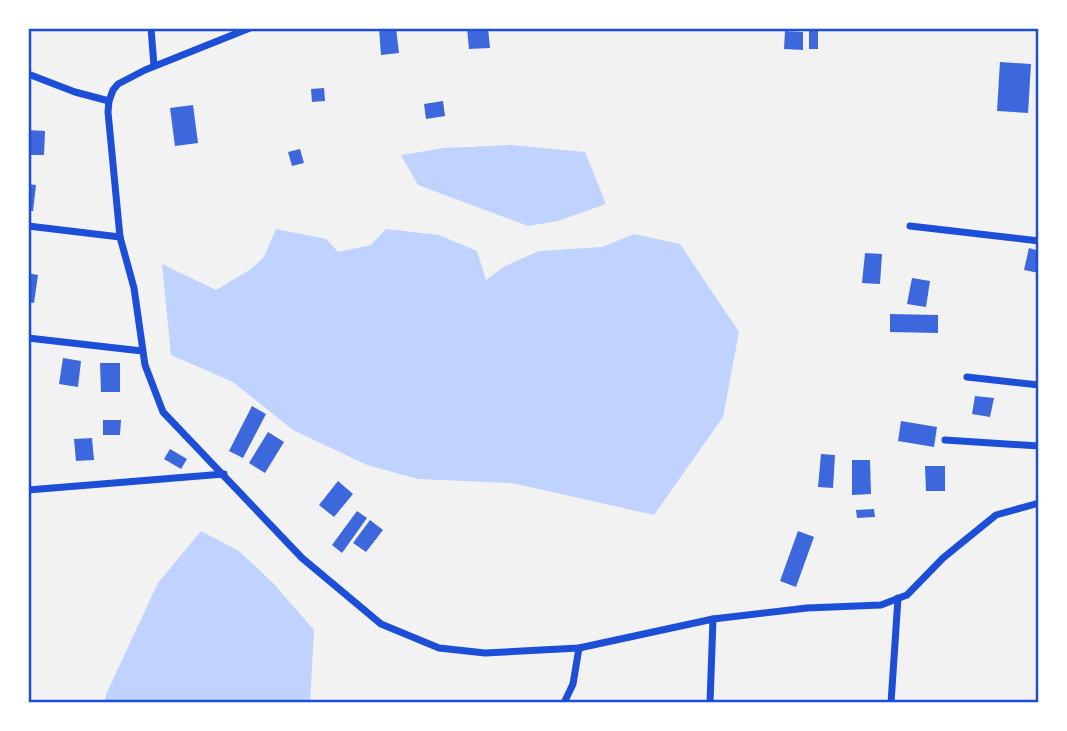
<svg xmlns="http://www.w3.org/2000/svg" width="1067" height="731" font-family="'Source Sans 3',sans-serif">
<rect width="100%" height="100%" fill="#f2f2f2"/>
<!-- water -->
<g fill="#bfd3fe">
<polygon points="512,145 585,152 606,204 558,221 528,226 418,185 401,155 444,148"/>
<polygon points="276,229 326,239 338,252 371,245 386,229 439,235 477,251 486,280 505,266 539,251 602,247 634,234 680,244 739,332 723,417 654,515 512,483 418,479 367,465 293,430 233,382 171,355 162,264 216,290 251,269 264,257"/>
<polygon points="201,531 239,551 273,583 314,630 310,703 104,703 107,692 158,583"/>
</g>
<!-- building -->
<g fill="#3d67dc">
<polygon points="379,28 396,28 399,53 381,55"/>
<polygon points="467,28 488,28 490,48 469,49"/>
<rect x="809" y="28" width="9" height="21"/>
<polygon points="785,31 803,32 803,50 784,49"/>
<polygon points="1000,62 1031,64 1028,113 997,111"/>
<polygon points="324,88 325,101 312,102 311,89"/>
<polygon points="443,101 445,116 426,119 424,104"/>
<polygon points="193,105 198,143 175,146 170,108"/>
<polygon points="28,130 45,131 44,155 28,155"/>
<polygon points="300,149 304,163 292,166 288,152"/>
<polygon points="28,184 36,185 33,211 28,211"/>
<polygon points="1029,248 1039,251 1039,273 1024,270"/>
<polygon points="865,253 882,254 880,284 862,283"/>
<polygon points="28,273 38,275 34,303 28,302"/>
<polygon points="912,278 930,281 926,307 907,304"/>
<polygon points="890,314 938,315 938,333 890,332"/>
<polygon points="63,358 81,361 78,387 59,384"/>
<polygon points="100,363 120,363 120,392 101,392"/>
<polygon points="975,396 994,398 990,417 972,414"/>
<polygon points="252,406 266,414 243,458 229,451"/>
<polygon points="103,420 121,420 120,435 103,435"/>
<polygon points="901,421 937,427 934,447 898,441"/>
<polygon points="268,432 284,442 265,473 249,463"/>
<polygon points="92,438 94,460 76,461 74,439"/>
<polygon points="170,449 187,459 181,469 164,459"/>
<polygon points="821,454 835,455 833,488 818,487"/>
<polygon points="852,460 870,460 871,494 852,495"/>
<polygon points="925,466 945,466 945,491 926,491"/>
<polygon points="338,481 353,494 334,517 319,505"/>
<polygon points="874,509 875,517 857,518 856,510"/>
<polygon points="357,511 367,518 342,553 332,545"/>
<polygon points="370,520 383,530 366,552 353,543"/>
<polygon points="798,531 814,537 796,587 780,581"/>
</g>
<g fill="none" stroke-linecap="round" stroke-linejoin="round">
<!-- minor -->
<g stroke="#1d4ed8" stroke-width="7">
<polyline points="151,28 154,66"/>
<polyline points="250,28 145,70 118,84 113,90 109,101 108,112 120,237 134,288 145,365 163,412 302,558 381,624 439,648 485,653 579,648 713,619 807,608 881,605 907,595 943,558 996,515 1039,503"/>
<polyline points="28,74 75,92 109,101"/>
<polyline points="28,226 120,237"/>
<polyline points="910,226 1039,241"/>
<polyline points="28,338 142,351"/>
<polyline points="967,377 1039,385"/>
<polyline points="945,440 1039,446"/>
<polyline points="28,490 224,474"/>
<polyline points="564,703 573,684 579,648"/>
<polyline points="710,703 713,619"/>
<polyline points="891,703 898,598"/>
</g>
</g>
<!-- border -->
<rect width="1067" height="731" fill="none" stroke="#ffffff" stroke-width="60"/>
<rect x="30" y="30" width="1007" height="671" fill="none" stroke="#1d4ed8" stroke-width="2.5"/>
</svg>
